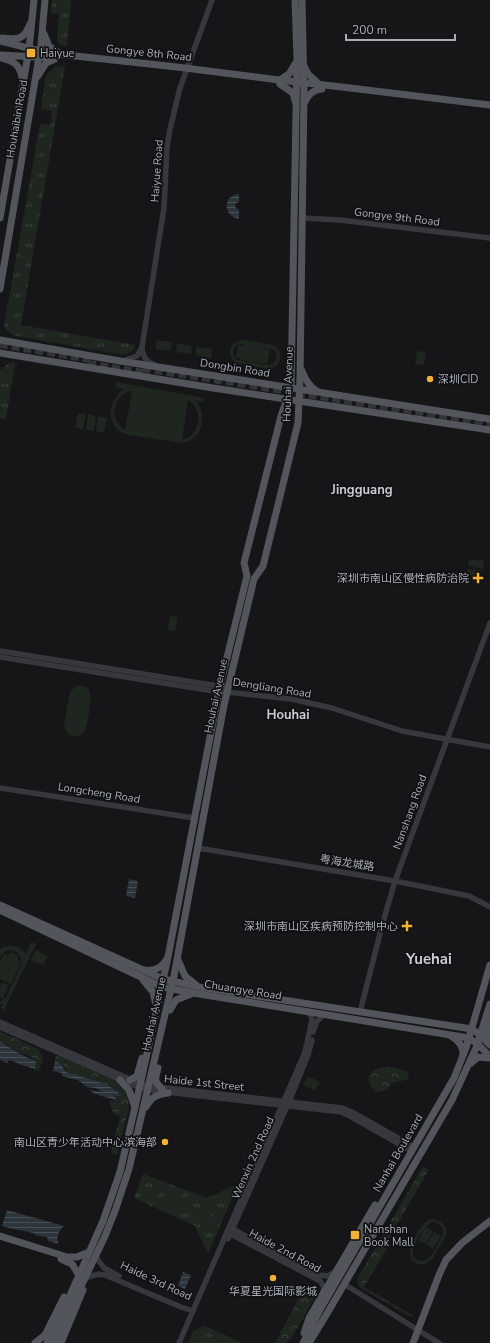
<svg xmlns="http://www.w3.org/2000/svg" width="490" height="1343" font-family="'Nunito Sans','Noto Sans SC',sans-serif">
<defs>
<pattern id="grass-tufts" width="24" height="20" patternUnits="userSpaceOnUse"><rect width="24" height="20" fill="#1e261f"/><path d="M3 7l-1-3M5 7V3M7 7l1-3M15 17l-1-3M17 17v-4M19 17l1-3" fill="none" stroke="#3c433d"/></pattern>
<pattern id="forest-crowns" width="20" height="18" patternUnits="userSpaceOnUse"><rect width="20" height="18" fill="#1e261f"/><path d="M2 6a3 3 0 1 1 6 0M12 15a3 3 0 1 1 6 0" fill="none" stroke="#3c433d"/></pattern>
<pattern id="water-rules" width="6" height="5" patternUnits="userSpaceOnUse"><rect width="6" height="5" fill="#2c353c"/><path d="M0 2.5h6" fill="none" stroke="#485056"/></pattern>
</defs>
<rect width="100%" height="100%" fill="#161618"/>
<!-- grass -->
<g fill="url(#grass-tufts)">
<polygon points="52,0 71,0 67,46 60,45 57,41 59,14 51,13"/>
<path d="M56,66L65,67L21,325L135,345C134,351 131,353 124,355L16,336L9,333L4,326L40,124L50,125L52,111L41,109L46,75Z"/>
<polygon points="11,362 15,363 6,419 0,418 0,370"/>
<polygon points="143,1174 207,1198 238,1184 208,1254 195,1226 134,1198"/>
<polygon points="205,1326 243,1343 188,1343 193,1331"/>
</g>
<!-- forest -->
<g fill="url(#forest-crowns)">
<polygon points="0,1031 38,1049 43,1058 39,1071 34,1070 36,1060 0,1042"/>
<path d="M58,1056H63L122,1083L127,1088L129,1108L117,1155L111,1153L120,1117L113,1113L109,1100L119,1103L118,1099L113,1095L122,1098C118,1085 79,1076 66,1072L64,1066L55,1061V1057Z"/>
<path d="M385,1067H391L407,1071L409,1079L392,1083L387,1090L376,1092C362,1080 369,1069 385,1067Z"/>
<polygon points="423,1166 429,1170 385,1245 388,1247 364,1287 414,1316 411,1317 359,1287 357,1279"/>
<polygon points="307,1283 318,1290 318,1292 292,1337 286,1343 275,1343"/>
<polygon points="196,1331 201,1333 204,1343 190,1343"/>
</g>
<!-- garden -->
<g fill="#1e261f" fill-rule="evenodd">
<polygon points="157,340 172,342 170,351 155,349"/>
<path d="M243,340L274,345C285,353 281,367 268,369L236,363C225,355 229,341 243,340ZM242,344L273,349L276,355C277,361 274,364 268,365L237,360C231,353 233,345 242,344Z"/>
<polygon points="177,343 192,346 191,354 176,352"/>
<polygon points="243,344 270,349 267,364 240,360 241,358 236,358 238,345 243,346"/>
<polygon points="197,347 212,349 211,358 195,355"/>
<polygon points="417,351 426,352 424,365 415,364"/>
<path d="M116,382L204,398L203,402L196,401C208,416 202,442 181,443L124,434C105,425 108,399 124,389L115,387ZM132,391L125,430C108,420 113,394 132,391ZM188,400C204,410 201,436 182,440Z"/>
<polygon points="78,413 86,414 83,429 75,428"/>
<polygon points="88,414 96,416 94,431 86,430"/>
<polygon points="98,416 107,418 104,433 96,431"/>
<polygon points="469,559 484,561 483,569 468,566"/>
<polygon points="467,569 482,571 481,579 466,577"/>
<polygon points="170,616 178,617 175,631 168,630"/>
<path d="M76,686C95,682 91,702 89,713C87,724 85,744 68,734L65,729L64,724L70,692Z"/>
<path d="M31,942L36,944L4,1010L1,1008L3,1004L0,1005V1002L6,997L21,965C23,954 15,948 5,951L0,958V949C9,943 19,945 26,954Z"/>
<polygon points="36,950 48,956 43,965 31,960"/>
<polygon points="10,952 19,956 17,960 21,962 11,984 0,979 0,961 4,954 8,956"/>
<polygon points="2,982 9,985 3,999 0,997 0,987"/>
<polygon points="308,1076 320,1082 315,1091 303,1085"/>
<polygon points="170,1194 187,1199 182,1213 166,1205"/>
<polygon points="195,1208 212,1213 207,1224 192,1217"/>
<path d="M430,1219C439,1218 449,1225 446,1235C444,1240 441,1245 438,1249C435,1254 433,1261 427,1263C423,1265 419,1265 415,1263C401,1254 420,1224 430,1219ZM433,1222C440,1223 444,1227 443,1234C438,1244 426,1273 413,1256C411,1247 424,1225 433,1222Z"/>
<polygon points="426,1227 433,1231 426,1244 418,1240"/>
<polygon points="434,1232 441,1236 433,1249 426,1245"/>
</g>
<!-- water -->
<g fill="url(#water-rules)">
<path d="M239,194V202L236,203L235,207L239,210V219C223,216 222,196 239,194Z"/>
<polygon points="129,879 138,881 135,898 126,896"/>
<polygon points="0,1042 26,1057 36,1061 35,1069 22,1065 9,1060 7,1063 0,1060"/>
<path d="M55,1061L61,1064L66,1072C81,1077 114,1083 122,1097L112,1095L116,1098L118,1102C109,1096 97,1097 89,1090L103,1092L95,1088L87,1087L78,1080L62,1076V1073L53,1071Z"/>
<path d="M7,1210L64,1226C58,1231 56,1237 59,1244L48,1241L47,1237L35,1235L34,1233L13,1229L2,1226Z"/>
<polygon points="183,1272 191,1275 185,1289 178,1286"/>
</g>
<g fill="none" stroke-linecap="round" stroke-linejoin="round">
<!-- highway-tunnel -->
<g stroke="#333438" stroke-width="8" stroke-dasharray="8 4" stroke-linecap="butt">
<polyline points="0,344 96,360"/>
<polyline points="88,364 149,374"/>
<polyline points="143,368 490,423"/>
</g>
<!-- minor -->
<g stroke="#37383d" stroke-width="5.5">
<polyline points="302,218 340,220 490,238"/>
<path d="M142,348C143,357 146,361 155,365"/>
<polyline points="125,360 137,356 142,347 164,208 167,148 170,129 180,88 212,0"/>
<polyline points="0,651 224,687"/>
<polyline points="0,657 207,690 291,699 332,708 402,731 490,747"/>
<polyline points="0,788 194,818"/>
<polyline points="198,848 395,881 469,896 490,907"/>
<polyline points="360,1012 383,922 395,881 490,623"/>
<polyline points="0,1022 134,1081 149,1086 342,1108 352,1112 410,1145"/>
<polyline points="0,1027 133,1085 148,1090 341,1112 350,1116 408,1149"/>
<polyline points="313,1032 317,1021 325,1014"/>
<polyline points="229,1227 319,1275 328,1276 335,1272"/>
<polyline points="227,1232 320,1281 324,1287 323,1292"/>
<polyline points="228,1239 289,1102 308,1055 312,1040"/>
<polyline points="96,1257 104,1268 119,1276"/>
<polyline points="86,1278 98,1274 105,1275 181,1307 193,1311"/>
<polyline points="344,1284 439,1343"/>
<polyline points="179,1343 305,1052 312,1020 311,1015 306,1011"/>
</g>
<!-- major -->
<g stroke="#53555c" stroke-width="7">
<polyline points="44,34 49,46 59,53"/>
<path d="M2,38C18,40 24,40 30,24"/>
<polyline points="0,41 48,53 177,67 279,80 342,87 490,105"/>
<polyline points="0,55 55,58"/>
<path d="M2,58C14,61 20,65 22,78"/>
<polyline points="304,66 308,74 319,84"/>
<polyline points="38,76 46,63 55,59"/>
<polyline points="280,80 289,74 295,64"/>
<polyline points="280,84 293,93 295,101"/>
<path d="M305,102C308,94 313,90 322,89"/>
<polyline points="0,218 29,49 34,0"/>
<polyline points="0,289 41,45 45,0"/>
<polyline points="0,340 120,361 490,419"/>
<polyline points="0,353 213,388 490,430"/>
<path d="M301,369C305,378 308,386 317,391"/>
<polyline points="0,905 163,979 199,987 472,1029 480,1035 490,1045"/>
<polyline points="0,910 162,987 193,993 469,1038 479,1045 490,1057"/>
<polyline points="178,960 185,976 196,985"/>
<path d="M144,970C154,971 161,969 166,960"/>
<polyline points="143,980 153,992 156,1005"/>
<polyline points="170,1010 176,1000 191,994"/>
<polyline points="487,1020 487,1031 490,1041"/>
<path d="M451,1036C458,1040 463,1046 463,1054"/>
<polyline points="471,1063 478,1057 490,1058"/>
<polyline points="137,1076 142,1058"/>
<polyline points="155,1078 157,1083 162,1089"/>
<polyline points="120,1080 129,1090 135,1107"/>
<polyline points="130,1080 137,1076 140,1073"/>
<polyline points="155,1081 158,1068"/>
<path d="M146,1107C151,1097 158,1094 168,1093"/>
<polyline points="0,1236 67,1257 77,1257 89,1252"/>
<polyline points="61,1259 72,1264 79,1275"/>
<polyline points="304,1333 309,1318 375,1205"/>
<polyline points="35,1343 45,1335 64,1297"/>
<polyline points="47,1343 64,1309 103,1221 120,1172 141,1081 168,957 219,690 247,576 244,563 281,416 291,388 297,58 295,0"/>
<polyline points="54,1343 105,1236 115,1211 129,1169 174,976 224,705 254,579 263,566 298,423 300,377 304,93 302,0"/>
<polyline points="61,1343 83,1290"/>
<polyline points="303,1343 321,1308 454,1078 466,1048 490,965"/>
<polyline points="309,1343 325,1317 452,1100 476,1048 490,1004"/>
<polyline points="413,1343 439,1275 446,1260 462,1243 490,1221"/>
</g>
</g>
<!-- markers -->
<g fill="#f2b134" stroke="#111113" stroke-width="1.5">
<rect x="26" y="48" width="10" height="10" rx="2"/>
<circle cx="430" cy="379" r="4"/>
<path d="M476 572h4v4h4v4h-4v4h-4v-4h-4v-4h4z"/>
<path d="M405 920h4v4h4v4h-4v4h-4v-4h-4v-4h4z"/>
<circle cx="165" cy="1142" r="4"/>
<rect x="350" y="1230" width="10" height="10" rx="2"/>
<circle cx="273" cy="1278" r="4"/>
</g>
<g text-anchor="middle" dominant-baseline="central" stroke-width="3.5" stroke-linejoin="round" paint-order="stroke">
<!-- poi labels -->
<g font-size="11" fill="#a8adb8" stroke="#111113" text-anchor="start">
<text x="40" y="53">Haiyue</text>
<text x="438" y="379">深圳CID</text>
<text x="469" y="578" text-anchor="end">深圳市南山区慢性病防治院</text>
<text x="398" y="926" text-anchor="end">深圳市南山区疾病预防控制中心</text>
<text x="157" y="1142" text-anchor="end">南山区青少年活动中心滨海部</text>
<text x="364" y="1229">Nanshan<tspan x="364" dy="13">Book Mall</tspan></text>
<text x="273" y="1291" text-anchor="middle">华夏星光国际影城</text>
</g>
<!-- street labels -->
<g font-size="11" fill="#a8adb8" stroke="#111113">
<text transform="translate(149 53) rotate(6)">Gongye 8th Road</text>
<text transform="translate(17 119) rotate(-80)">Houhaibin Road</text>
<text transform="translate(157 171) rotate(-86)">Haiyue Road</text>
<text transform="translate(397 217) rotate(7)">Gongye 9th Road</text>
<text transform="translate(235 368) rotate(9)">Dongbin Road</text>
<text transform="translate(288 384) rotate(-88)">Houhai Avenue</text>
<text transform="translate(272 688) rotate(9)">Dengliang Road</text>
<text transform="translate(216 696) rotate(-78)">Houhai Avenue</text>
<text transform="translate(99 793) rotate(9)">Longcheng Road</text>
<text transform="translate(410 812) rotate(-70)">Nanshang Road</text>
<text transform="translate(347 863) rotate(9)">粤海龙城路</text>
<text transform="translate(243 990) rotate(9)">Chuangye Road</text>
<text transform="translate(154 1014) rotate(-77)">Houhai Avenue</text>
<text transform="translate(204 1083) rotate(6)">Haide 1st Street</text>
<text transform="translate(398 1153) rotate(-60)">Nanhai Boulevard</text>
<text transform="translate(253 1158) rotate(-66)">Wenxin 2nd Road</text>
<text transform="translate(285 1251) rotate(28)">Haide 2nd Road</text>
<text transform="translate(156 1281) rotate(25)">Haide 3rd Road</text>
</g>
<!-- quarter labels -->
<g font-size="13" font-weight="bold" fill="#c9ccd4" stroke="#111113">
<text x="362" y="490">Jingguang</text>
<text x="288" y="715">Houhai</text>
</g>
<!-- district labels -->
<g font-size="15" font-weight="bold" fill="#c9ccd4" stroke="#111113">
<text x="429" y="959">Yuehai</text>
</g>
</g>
<!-- scale -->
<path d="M346 34v6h109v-6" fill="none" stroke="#a8adb8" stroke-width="2"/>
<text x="352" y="34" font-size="12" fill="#a8adb8" stroke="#111113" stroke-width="3" paint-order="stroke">200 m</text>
</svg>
